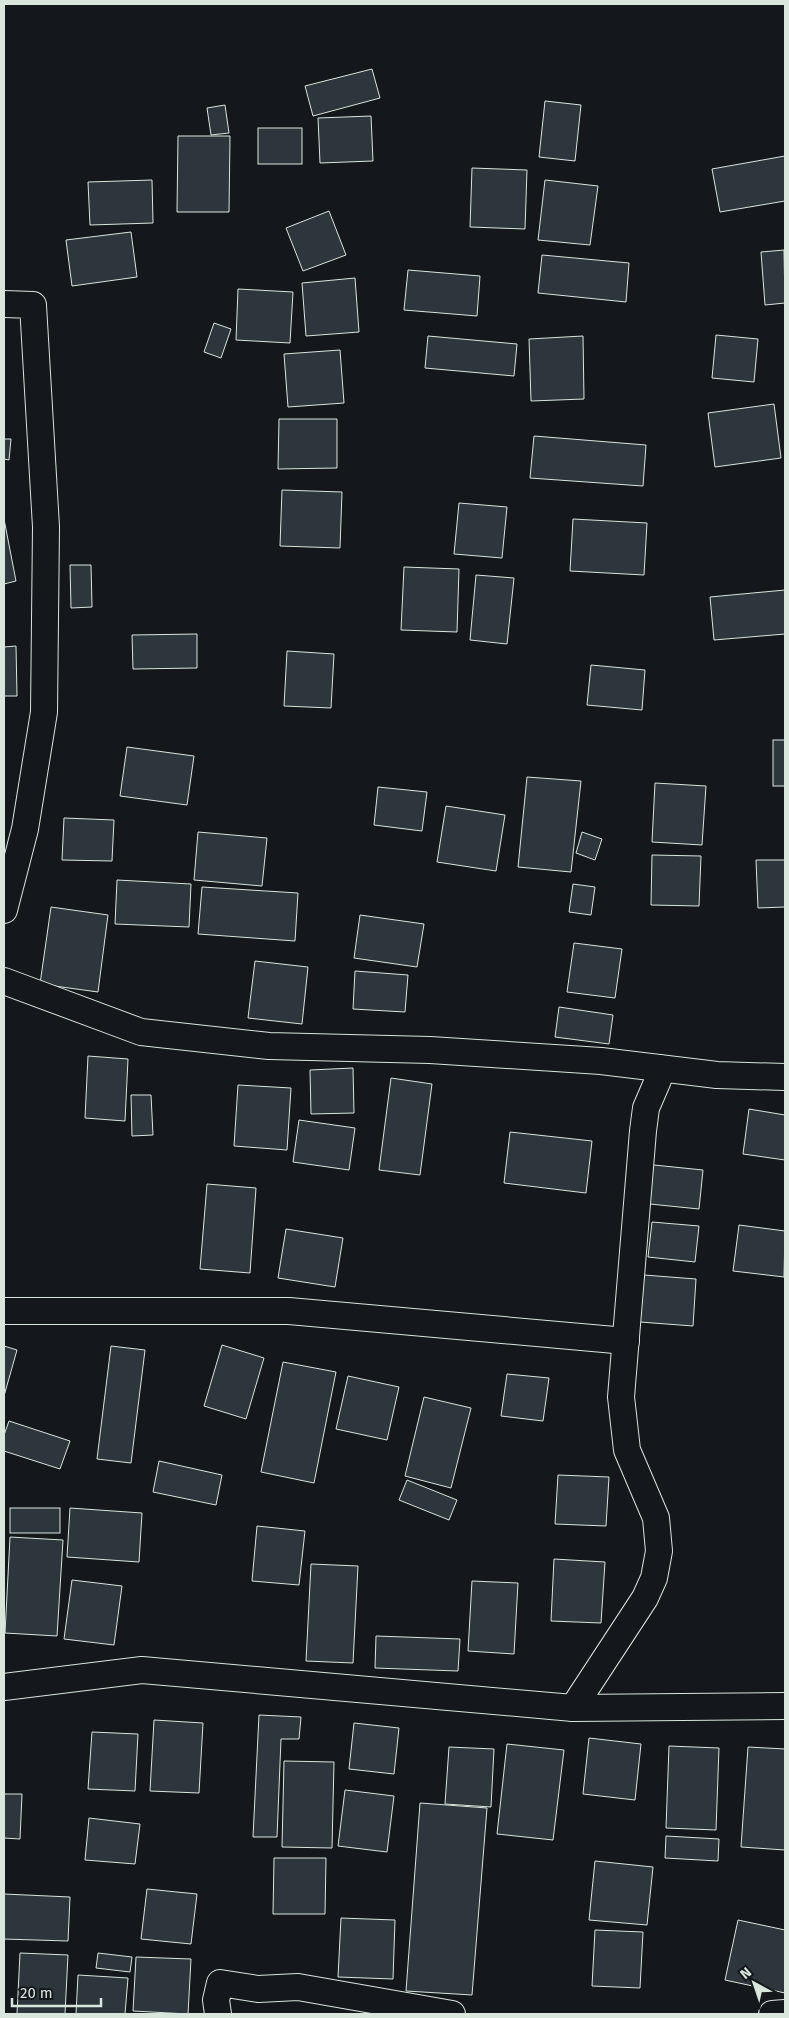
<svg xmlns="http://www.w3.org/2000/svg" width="789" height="2018" font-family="'Fira Sans',sans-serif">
<rect width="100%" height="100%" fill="#14181c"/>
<!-- building -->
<g fill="#2c363c" stroke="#d8e6dc">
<polygon points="372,69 380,98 313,116 305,86"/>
<polygon points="545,101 581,105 575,161 539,157"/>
<polygon points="225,105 229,133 211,135 207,108"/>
<polygon points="371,116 373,161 320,163 318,118"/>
<rect x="258" y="128" width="44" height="36"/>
<polygon points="178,136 230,136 229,212 177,212"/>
<polygon points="785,156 785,201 720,212 712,169"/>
<polygon points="472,168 527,170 525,229 470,227"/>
<polygon points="152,180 153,223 90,225 88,182"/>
<polygon points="545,180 598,186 590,245 538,240"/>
<polygon points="329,211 346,255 303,271 286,228"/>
<polygon points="131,232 137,277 72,286 66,240"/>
<polygon points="784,250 785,303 765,305 761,252"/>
<polygon points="542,255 629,263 626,302 538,293"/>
<polygon points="408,270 480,276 477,316 404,310"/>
<polygon points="355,278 359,332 306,336 302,283"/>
<polygon points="238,289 293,292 290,343 236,340"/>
<polygon points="214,323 231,329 221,358 204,352"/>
<polygon points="716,335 758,339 754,382 712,378"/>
<polygon points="428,336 517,344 514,376 425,368"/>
<polygon points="583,336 584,399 531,401 529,339"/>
<polygon points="340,350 344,403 288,407 284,354"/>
<polygon points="774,404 781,458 715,467 708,413"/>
<polygon points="279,419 337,419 337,468 278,469"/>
<polygon points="534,436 646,445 643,486 530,478"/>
<polygon points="4,439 11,439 9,460 4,459"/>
<polygon points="282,490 342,492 340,548 280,546"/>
<polygon points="459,503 507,507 502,558 454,554"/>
<polygon points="4,519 16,581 4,584"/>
<polygon points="573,519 647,523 644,575 570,571"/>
<polygon points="70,565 91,565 92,607 71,608"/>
<polygon points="404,567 459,569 457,632 401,630"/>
<polygon points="476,575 514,578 507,644 470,640"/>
<polygon points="785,590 785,634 714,640 710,597"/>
<polygon points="197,634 197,668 133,669 132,635"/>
<polygon points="16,646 17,696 4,696 4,647"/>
<polygon points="287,651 334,654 331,708 284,706"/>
<polygon points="591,665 645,670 642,710 587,705"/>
<rect x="773" y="740" width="12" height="46"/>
<polygon points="127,747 194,756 187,805 120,796"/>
<polygon points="527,777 581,781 571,872 518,867"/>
<polygon points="655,783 706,786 702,845 652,842"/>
<polygon points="378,787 427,792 422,831 374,825"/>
<polygon points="446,806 505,815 496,871 437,862"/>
<polygon points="64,818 114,820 112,861 62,860"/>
<polygon points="198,832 267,838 262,886 194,880"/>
<polygon points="582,832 602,839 595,860 576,853"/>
<polygon points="652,855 701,856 699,906 651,905"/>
<polygon points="756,860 785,860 785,907 758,908"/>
<polygon points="117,880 191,884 189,927 115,924"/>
<polygon points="573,884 595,887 591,915 569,912"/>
<polygon points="202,887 298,893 295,941 198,934"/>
<polygon points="51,907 108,915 98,992 40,984"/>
<polygon points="360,915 424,924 417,967 354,958"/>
<polygon points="574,943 622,949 615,998 567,992"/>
<polygon points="255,961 308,967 302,1024 248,1018"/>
<polygon points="355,971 408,975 405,1012 353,1009"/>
<polygon points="559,1007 613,1015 609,1044 555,1037"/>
<polygon points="88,1056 128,1059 125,1121 85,1118"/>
<polygon points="353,1068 354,1113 311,1114 310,1070"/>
<polygon points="391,1078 432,1084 420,1175 379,1170"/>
<polygon points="238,1085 291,1088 287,1150 234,1146"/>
<polygon points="131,1095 151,1095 153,1135 132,1136"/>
<polygon points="749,1109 785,1115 785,1160 743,1154"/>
<polygon points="299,1120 355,1128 349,1170 293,1162"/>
<polygon points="510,1132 592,1141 586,1193 504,1183"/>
<polygon points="644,1164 703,1170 699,1209 640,1203"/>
<polygon points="207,1184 256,1188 250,1273 200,1269"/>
<polygon points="652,1222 699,1226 695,1262 648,1257"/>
<polygon points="739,1225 785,1231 784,1277 733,1271"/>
<polygon points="286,1229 343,1238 335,1287 278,1278"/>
<polygon points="644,1275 696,1279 693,1326 640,1322"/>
<polygon points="222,1345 264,1358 246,1419 204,1406"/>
<polygon points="4,1346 17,1350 4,1396"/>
<polygon points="111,1346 145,1350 131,1463 97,1459"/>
<polygon points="283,1362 336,1372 314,1483 261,1472"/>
<polygon points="507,1374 549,1378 543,1421 501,1416"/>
<polygon points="348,1376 399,1387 387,1440 336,1429"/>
<polygon points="424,1397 471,1408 451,1488 405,1476"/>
<polygon points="9,1421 70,1441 60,1469 4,1451 4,1435"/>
<polygon points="159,1461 222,1475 216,1505 153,1492"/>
<polygon points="558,1475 609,1477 606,1526 555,1524"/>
<polygon points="407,1480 457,1500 449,1520 399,1500"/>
<rect x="10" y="1508" width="50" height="25"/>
<polygon points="70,1508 142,1513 139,1562 67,1557"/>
<polygon points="257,1526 305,1531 299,1585 252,1581"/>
<polygon points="10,1537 63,1540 57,1636 5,1633"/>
<polygon points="554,1559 605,1562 601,1623 551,1621"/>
<polygon points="311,1564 358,1566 353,1663 306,1661"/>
<polygon points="72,1580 122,1586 114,1645 64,1639"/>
<polygon points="472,1581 518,1583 514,1654 468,1651"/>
<polygon points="376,1636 460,1639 458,1671 375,1668"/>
<polygon points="259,1715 301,1717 299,1739 281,1739 277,1837 253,1837"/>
<polygon points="154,1720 203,1723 199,1793 150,1791"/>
<polygon points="354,1723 399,1728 394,1774 349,1769"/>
<polygon points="92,1732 138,1734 135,1791 88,1789"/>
<polygon points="589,1738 641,1744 635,1800 583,1794"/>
<polygon points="507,1744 564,1750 553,1840 497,1834"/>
<polygon points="669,1746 719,1748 716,1830 666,1828"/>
<polygon points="449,1747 494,1749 491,1807 445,1804"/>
<polygon points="748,1747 785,1749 785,1850 741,1847"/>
<polygon points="284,1761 334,1762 332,1848 282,1847"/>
<polygon points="345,1790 394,1796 387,1852 338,1846"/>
<polygon points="4,1794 22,1794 20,1839 4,1838"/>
<polygon points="420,1803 487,1808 472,1995 406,1991"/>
<polygon points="89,1818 140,1824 135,1864 85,1860"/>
<polygon points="666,1836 719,1839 718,1861 665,1858"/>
<polygon points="274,1858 326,1858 325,1914 273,1914"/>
<polygon points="595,1861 653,1867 647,1925 589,1920"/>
<polygon points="147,1889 197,1894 191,1944 141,1939"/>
<polygon points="4,1894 70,1897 68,1941 4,1939"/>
<polygon points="341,1918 395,1920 393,1979 338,1977"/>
<polygon points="738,1920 785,1930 785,1993 725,1980"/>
<polygon points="595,1930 643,1932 640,1988 592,1986"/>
<polygon points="20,1953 68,1955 65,2014 17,2014"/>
<polygon points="98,1953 132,1957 130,1972 96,1968"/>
<polygon points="136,1957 191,1959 188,2014 133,2011"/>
<polygon points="78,1975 128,1978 125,2014 76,2014"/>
</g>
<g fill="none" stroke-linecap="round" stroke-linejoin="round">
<defs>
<g id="minor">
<polyline points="4,304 33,305 46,527 44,712 25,829 4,910"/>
<polyline points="4,981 141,1032 269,1046 430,1050 601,1061 717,1075 785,1077"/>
<polyline points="4,1311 289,1311 626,1341"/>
<polyline points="4,1687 142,1670 573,1708 785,1706"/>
<polyline points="573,1708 645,1598 654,1578 659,1551 656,1518 627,1450 621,1397 643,1131 646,1108 658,1080 659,1068"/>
<polyline points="218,2014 216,2000 220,1983 258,1989 298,1987 452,2014"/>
<polyline points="772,2014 785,2013"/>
</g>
</defs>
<!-- minor casing -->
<use href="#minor" stroke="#d8e6dc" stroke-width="28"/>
<!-- minor -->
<use href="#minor" stroke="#14181c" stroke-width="26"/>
</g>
<!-- border -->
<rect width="789" height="2018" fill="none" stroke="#d8e6dc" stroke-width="10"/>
<!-- north arrow -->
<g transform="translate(754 1983) rotate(320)" stroke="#14181c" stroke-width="4" paint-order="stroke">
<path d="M0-4L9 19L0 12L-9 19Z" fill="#d8e6dc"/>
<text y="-8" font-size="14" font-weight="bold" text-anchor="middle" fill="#d8e6dc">N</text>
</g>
<!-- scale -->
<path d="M12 1998v8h89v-8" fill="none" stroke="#d8e6dc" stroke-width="2.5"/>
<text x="20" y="1998" font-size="15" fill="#d8e6dc" stroke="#14181c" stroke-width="4" paint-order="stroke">20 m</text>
</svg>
